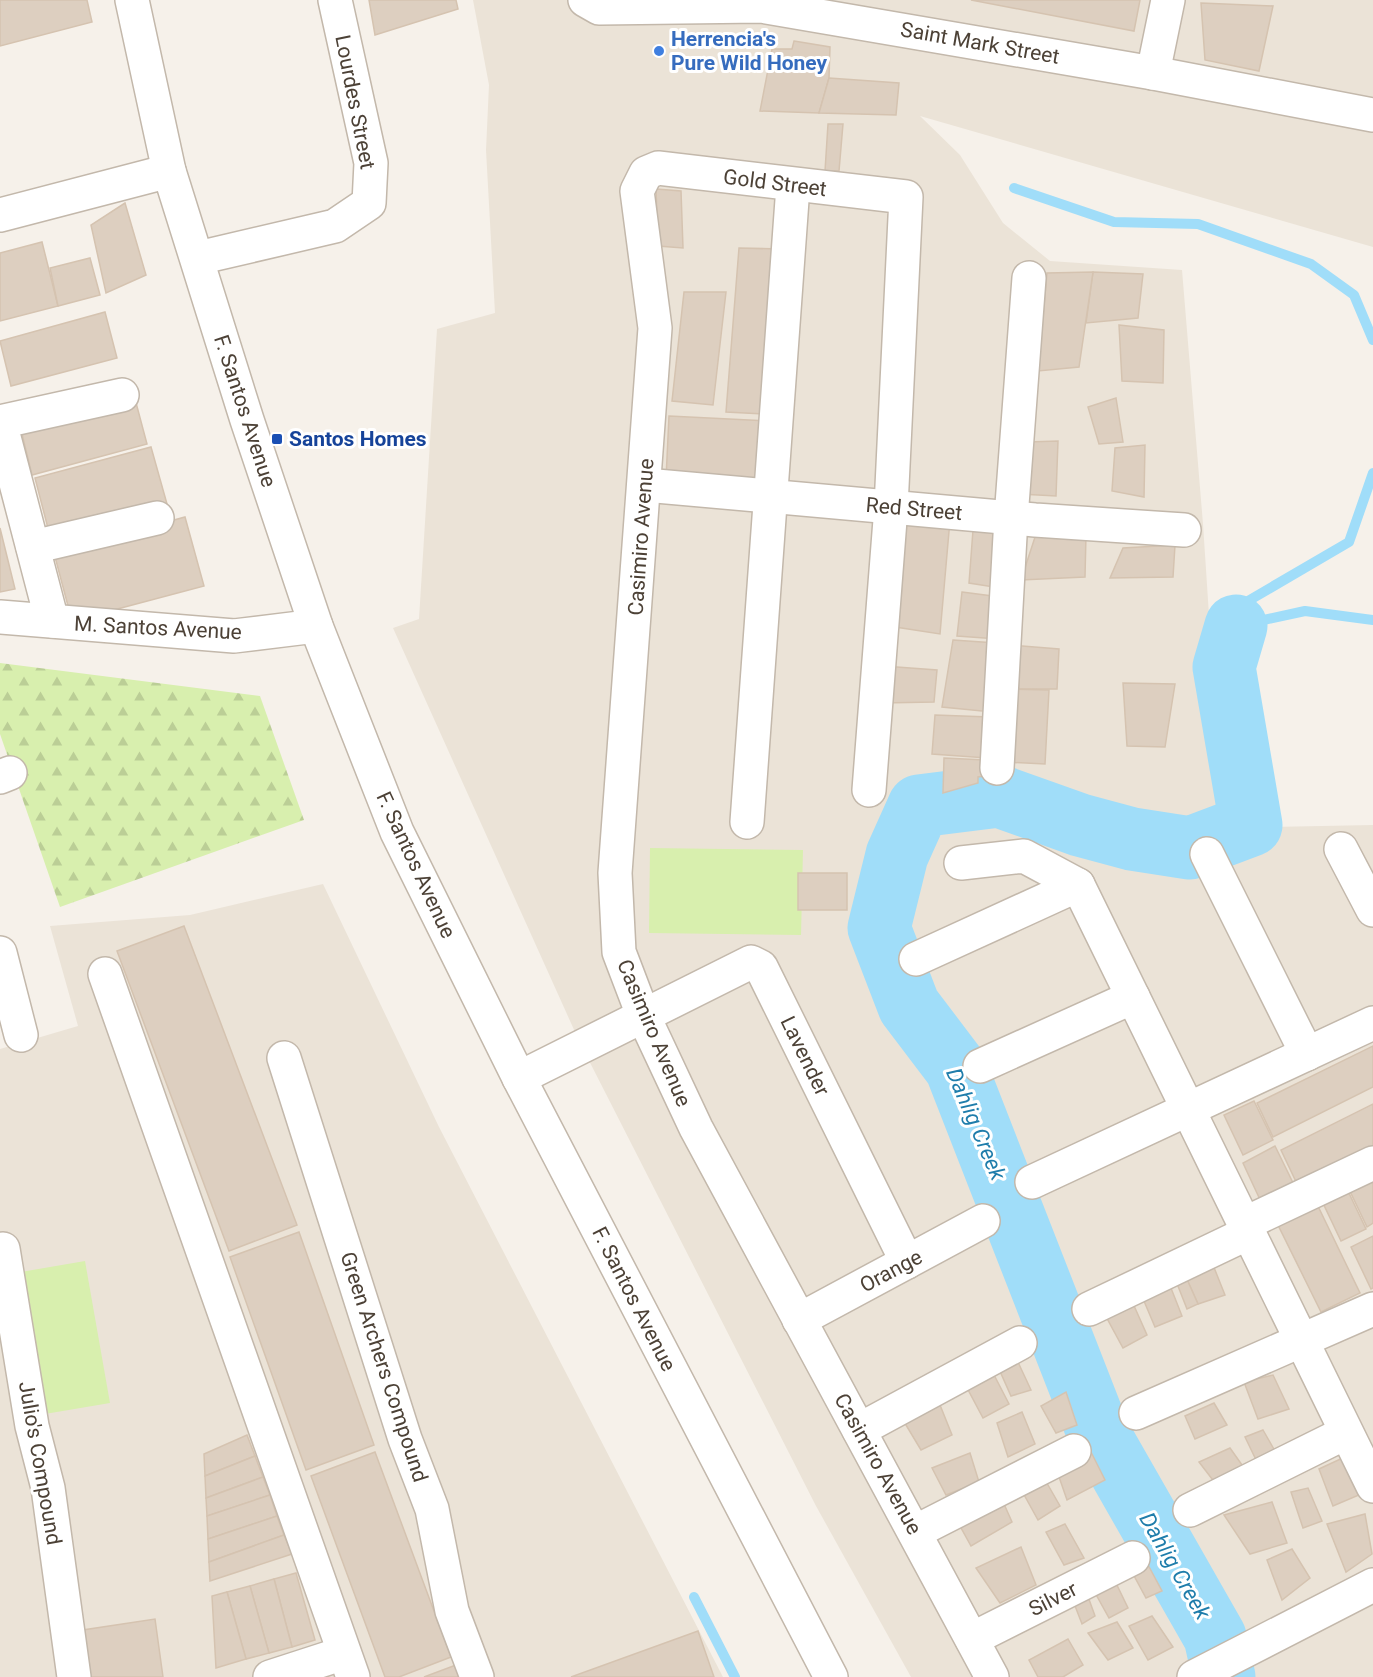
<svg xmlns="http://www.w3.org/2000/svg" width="1373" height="1677" font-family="Roboto,sans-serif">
<defs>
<pattern id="forest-firs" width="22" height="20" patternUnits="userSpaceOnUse" patternTransform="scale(1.5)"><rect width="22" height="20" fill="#d8efae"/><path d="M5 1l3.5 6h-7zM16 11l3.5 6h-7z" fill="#bbce96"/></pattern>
</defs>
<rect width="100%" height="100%" fill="#f6f1ea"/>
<!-- residential -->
<g fill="#ebe3d7">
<polygon points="473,0 1373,0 1373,247 920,116 960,155 1003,223 1050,261 1182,270 1203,524 1223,828 1373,825 1373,1677 911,1677 816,1506 580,1043 393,628 419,619 437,329 495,313 486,150 489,85"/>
<polygon points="323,884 439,1127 723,1677 0,1677 0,1049 78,1026 50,926 190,915"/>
</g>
<!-- forest -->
<polygon fill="url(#forest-firs)" points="0,663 260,696 304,820 60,907 0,734"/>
<!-- pitch -->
<g fill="#d8efae">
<polygon points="650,848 803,850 801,935 649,933"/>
<polygon points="85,1261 110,1403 39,1415 15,1273"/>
</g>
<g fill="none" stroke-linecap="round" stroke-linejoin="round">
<!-- stream -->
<g stroke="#a0ddf9" stroke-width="10">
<polyline points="1014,188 1114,222 1198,224 1311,264 1354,295 1373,340"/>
<polyline points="1236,626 1248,601 1349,542 1373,473"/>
<polyline points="1236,626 1305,611 1373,620"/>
<polyline points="694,1597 735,1677"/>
</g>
<!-- river -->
<polyline stroke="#a0ddf9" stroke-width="63" points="1224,1677 1215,1637 1098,1432 956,1068 909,1006 879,928 897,855 919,806 999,796 1080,825 1132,839 1190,848 1251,825 1224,667 1236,626"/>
</g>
<!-- building -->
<g fill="#ddcfc0" stroke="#d5c3b0" stroke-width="1.5">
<polygon points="0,0 87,0 92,22 0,46"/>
<polygon points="369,0 456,0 458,9 375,35"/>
<polygon points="971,0 1140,0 1134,31"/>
<polygon points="1201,3 1273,6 1259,71 1205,60"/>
<polygon points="794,41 830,47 829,78 819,113 760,111 772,49 792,49"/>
<polygon points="829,78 899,83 896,115 819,113"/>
<polygon points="828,124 843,124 839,171 825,171"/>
<polygon points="656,189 681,191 683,248 658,246"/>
<polygon points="125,203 146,275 106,293 91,225"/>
<polygon points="42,242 58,306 0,321 0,253"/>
<polygon points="739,248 779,249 764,414 726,412"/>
<polygon points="90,258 100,295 58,306 50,268"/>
<polygon points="1093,272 1143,274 1138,318 1086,323"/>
<polygon points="1093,272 1079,367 1038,371 1047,273"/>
<polygon points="684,292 726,292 713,405 672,401"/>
<polygon points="105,312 117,358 11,386 0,341"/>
<polygon points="1119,325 1164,330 1163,383 1122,381"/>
<polygon points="1116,398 1123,442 1099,444 1088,407"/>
<polygon points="135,399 147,444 32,475 21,430"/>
<polygon points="669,416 768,421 763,486 666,479"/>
<polygon points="1058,441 1056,496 1020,494 1027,442"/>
<polygon points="1145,445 1144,497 1112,491 1115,448"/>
<polygon points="151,447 167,504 50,536 35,478"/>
<polygon points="899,515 950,520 940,634 889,626"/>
<polygon points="185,517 204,586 72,621 54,553"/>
<polygon points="974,517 1005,520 1000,588 969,583"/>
<polygon points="0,528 15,589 0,592"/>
<polygon points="1037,531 1086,535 1085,577 1021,580"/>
<polygon points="1175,545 1173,577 1110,578 1123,548"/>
<polygon points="962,592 1000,597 998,639 957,636"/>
<polygon points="953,640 996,643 992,712 942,707"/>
<polygon points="1011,645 1059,649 1057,689 1008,689"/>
<polygon points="883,666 937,670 934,702 882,703"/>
<polygon points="1123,683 1175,684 1165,747 1127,746"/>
<polygon points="1008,689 1049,690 1045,764 1004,762"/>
<polygon points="935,715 989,717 987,758 932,754"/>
<polygon points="944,758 985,760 985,776 978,777 978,783 943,793"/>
<rect x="798" y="873" width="49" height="37"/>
<polygon points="184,926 297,1225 229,1251 117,951"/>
<polygon points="1373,1046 1373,1087 1273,1137 1257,1103"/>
<polygon points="1254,1101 1273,1140 1243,1155 1224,1115"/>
<polygon points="1373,1104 1373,1151 1299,1188 1281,1150"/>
<polygon points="1275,1146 1296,1189 1263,1206 1243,1163"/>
<polygon points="1373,1175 1373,1223 1367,1227 1348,1187"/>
<polygon points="1347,1189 1366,1229 1341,1241 1322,1201"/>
<polygon points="1315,1200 1360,1293 1321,1312 1275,1219"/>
<polygon points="299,1232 374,1445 306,1470 230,1257"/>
<polygon points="1373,1236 1373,1288 1371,1289 1351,1247"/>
<polygon points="1213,1265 1225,1295 1198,1304 1185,1275"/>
<polygon points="1185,1275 1198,1304 1187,1309 1176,1281"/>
<polygon points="1169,1283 1182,1316 1155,1327 1141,1294"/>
<polygon points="1131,1299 1147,1335 1123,1348 1103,1311"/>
<polygon points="1017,1360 1031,1390 1011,1396 999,1369"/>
<polygon points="992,1371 1009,1404 983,1418 965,1384"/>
<polygon points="1273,1375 1289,1409 1258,1419 1244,1382"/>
<polygon points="1066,1392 1077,1425 1056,1433 1041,1406"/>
<polygon points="1214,1403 1227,1425 1195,1439 1185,1416"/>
<polygon points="940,1405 952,1435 921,1450 903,1420"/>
<polygon points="1022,1412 1035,1444 1008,1457 997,1423"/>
<polygon points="1263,1430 1279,1458 1259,1466 1245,1437"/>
<polygon points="247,1435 255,1456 205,1476 204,1454"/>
<polygon points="1230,1448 1247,1472 1219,1488 1199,1462"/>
<polygon points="1362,1449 1373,1489 1333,1506 1319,1469"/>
<polygon points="375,1452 451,1657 399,1677 385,1677 311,1476"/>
<polygon points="1091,1452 1105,1480 1067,1500 1057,1471"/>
<polygon points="970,1453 979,1482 946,1495 932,1468"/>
<polygon points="255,1456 263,1477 206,1498 205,1476"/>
<polygon points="263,1477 270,1495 207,1516 206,1498"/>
<polygon points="1044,1478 1060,1506 1038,1520 1022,1491"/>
<polygon points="1308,1488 1322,1521 1303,1528 1291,1492"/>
<polygon points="270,1495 277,1516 208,1539 207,1516"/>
<polygon points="1272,1502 1287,1543 1250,1554 1224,1515"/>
<polygon points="1004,1504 1012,1522 971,1546 960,1526"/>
<polygon points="1365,1514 1372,1554 1346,1572 1327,1524"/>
<polygon points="277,1516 284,1535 209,1562 208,1539"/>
<polygon points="1065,1524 1084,1558 1064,1565 1046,1532"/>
<polygon points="284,1535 292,1554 210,1581 209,1562"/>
<polygon points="1021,1547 1036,1585 1000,1603 976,1568"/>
<polygon points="1292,1549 1310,1578 1282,1600 1267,1560"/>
<polygon points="1147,1563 1162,1591 1146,1598 1132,1572"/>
<polygon points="296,1573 315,1640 292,1647 274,1579"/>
<polygon points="274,1579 292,1647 269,1653 250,1586"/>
<polygon points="1114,1579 1128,1608 1109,1618 1093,1589"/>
<polygon points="250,1586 269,1653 246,1659 227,1592"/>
<polygon points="1086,1591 1095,1616 1082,1624 1072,1598"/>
<polygon points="227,1592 246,1659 216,1668 212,1596"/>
<polygon points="1152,1616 1173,1647 1148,1660 1129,1626"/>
<polygon points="155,1619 163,1677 86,1677 83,1630"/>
<polygon points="1117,1622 1133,1648 1108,1660 1088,1633"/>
<polygon points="698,1631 714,1677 571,1677"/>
<polygon points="1068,1639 1083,1665 1063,1677 1038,1677 1029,1660"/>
<polygon points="456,1665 461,1677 424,1677"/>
</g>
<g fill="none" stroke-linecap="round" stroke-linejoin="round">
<defs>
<g id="minor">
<polyline points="132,0 169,171 247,420 316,626 397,832 519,1078 831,1677"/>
<polyline points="585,0 599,8 761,6 1153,73 1373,115"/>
<polyline points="1153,73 1168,0"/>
<polyline points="0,215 169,171"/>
<polyline points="198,258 335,226 369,203 371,163 335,0"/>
<polyline points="645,485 1035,520 1184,530"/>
<polyline points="33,547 157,518"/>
<polyline points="0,617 234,636 316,626"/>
<polyline points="52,621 0,422 122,395"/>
<polyline points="997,768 1011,518 1029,278"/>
<polyline points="0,777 10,773"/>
<polyline points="869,790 891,507 906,197 658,168 646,173 637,191 655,328 615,873 619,952 643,1015 696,1128 992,1677"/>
<polyline points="747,822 793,186"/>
<polyline points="1341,849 1373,910"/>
<polyline points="1207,854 1307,1054"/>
<polyline points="961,863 1024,856 1078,885 1373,1486"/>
<polyline points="0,953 21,1035"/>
<polyline points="916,959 1078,885"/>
<polyline points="105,974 353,1677"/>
<polyline points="284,1058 405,1439 432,1509 452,1611 477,1677"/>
<polyline points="980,1066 1133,997"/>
<polyline points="519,1078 751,962 761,967 907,1262"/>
<polyline points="1032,1182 1373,1023"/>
<polyline points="1244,1224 1373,1163"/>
<polyline points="3,1249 32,1426 48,1488 74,1677"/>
<polyline points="1089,1309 1248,1233"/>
<polyline points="799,1320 983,1221"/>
<polyline points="1136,1413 1373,1309"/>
<polyline points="859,1430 1020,1343"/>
<polyline points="1190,1510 1345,1433"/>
<polyline points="915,1532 1074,1451"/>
<polyline points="972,1639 1133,1558"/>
<polyline points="270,1677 344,1653"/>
<polyline points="1194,1677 1373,1585"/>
</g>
</defs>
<!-- minor casing -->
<use href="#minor" stroke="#c3b8ab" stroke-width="36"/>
<!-- minor -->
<use href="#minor" stroke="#fff" stroke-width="33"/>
</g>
<!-- markers -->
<circle fill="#3f7fe0" stroke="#fff" stroke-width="2" cx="659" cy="51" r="6"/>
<rect fill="#1a4fb4" stroke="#fff" stroke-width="2" x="271" y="433" width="12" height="12" rx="3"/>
<g text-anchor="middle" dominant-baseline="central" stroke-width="6" stroke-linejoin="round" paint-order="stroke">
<!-- shop labels -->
<g font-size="21" font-weight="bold" fill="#366cbe" stroke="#fff" text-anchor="start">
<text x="671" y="39">Herrencia's<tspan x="671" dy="24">Pure Wild Honey</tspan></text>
</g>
<!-- street labels -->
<g font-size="21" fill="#4c4136" stroke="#fff">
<text transform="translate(980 43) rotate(10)">Saint Mark Street</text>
<text transform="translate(355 102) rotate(79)">Lourdes Street</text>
<text transform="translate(775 183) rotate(7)">Gold Street</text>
<text transform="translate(245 411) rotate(72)">F. Santos Avenue</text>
<text transform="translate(914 509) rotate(5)">Red Street</text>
<text transform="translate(641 537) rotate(-86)">Casimiro Avenue</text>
<text transform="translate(158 628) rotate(3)">M. Santos Avenue</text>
<text transform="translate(416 865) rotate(65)">F. Santos Avenue</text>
<text transform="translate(654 1033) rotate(67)">Casimiro Avenue</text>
<text transform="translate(805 1056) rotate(64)">Lavender</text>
<text transform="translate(891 1271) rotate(-28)">Orange</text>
<text transform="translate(634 1299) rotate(63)">F. Santos Avenue</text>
<text transform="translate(384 1367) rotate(72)">Green Archers Compound</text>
<text transform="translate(40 1463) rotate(80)">Julio's Compound</text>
<text transform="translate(878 1464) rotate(61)">Casimiro Avenue</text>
<text transform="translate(1053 1599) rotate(-27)">Silver</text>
</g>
<!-- transit labels -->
<g font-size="21" font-weight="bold" fill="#164399" stroke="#fff" text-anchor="start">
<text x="289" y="439">Santos Homes</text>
</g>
<!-- water labels -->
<g font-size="22" font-style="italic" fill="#1f7dab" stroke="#fff">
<text transform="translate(976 1124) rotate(67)">Dahlig Creek</text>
<text transform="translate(1175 1566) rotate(60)">Dahlig Creek</text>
</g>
</g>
</svg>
